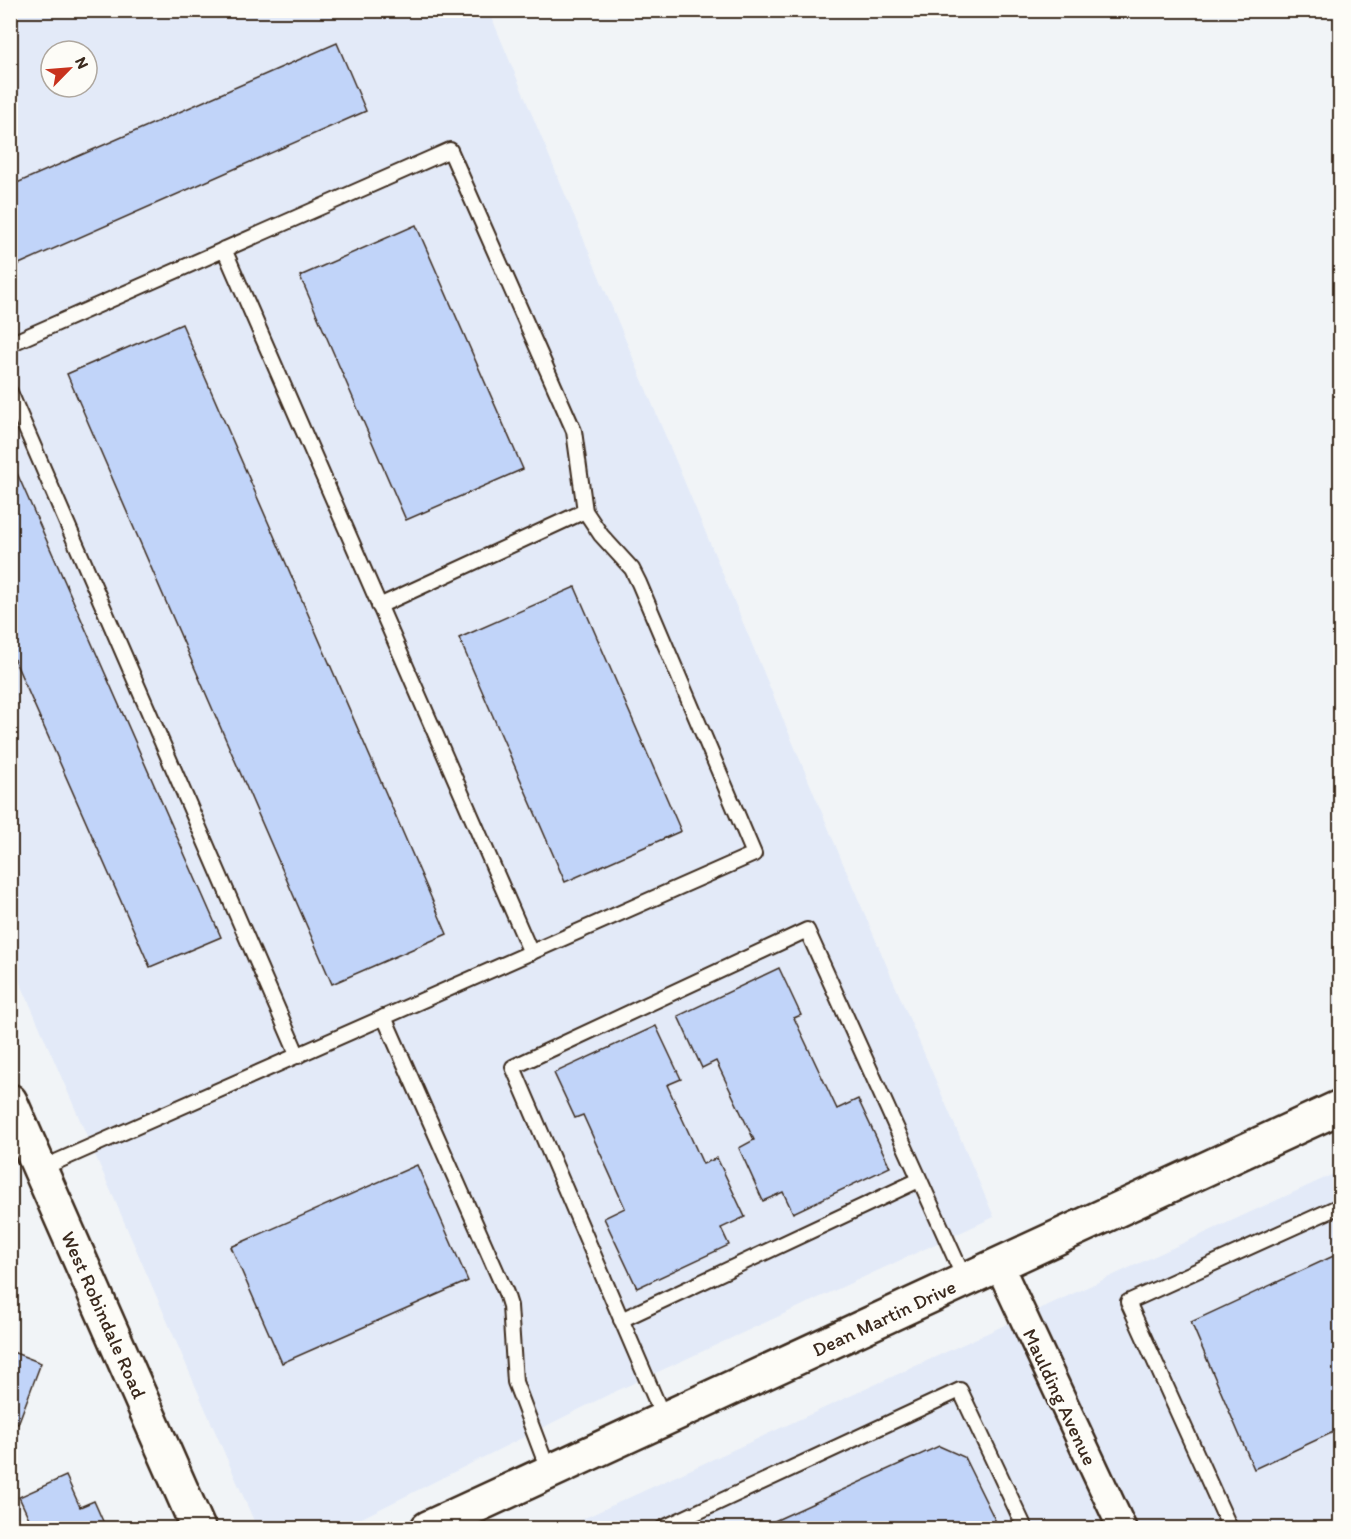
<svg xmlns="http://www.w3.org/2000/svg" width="1351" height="1539" font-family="Itim,sans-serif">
<rect width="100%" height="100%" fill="#f1f4f7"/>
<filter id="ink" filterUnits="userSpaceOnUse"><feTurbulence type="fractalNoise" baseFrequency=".0167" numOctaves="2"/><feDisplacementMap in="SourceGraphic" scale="12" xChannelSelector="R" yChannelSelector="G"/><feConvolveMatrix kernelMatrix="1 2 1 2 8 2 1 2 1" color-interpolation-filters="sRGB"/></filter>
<g filter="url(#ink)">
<!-- built -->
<g fill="#e3eaf8" fill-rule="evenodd">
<path d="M10,11H489L842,861L994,1217L610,1394L342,1528H257L11,961ZM51,51H87V87H51Z"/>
<polygon points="1340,1171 1340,1528 563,1528"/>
</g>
<!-- building -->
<g fill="#c1d4f9" stroke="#3b2a1e" stroke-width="1.5">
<polygon points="337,43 366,111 10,268 10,186"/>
<polygon points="416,225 523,469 406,520 300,276"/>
<polygon points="182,324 447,934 332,984 67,374"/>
<polygon points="13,464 221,937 150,967 10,650 10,465"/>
<polygon points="575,587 681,831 565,882 459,638"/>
<polygon points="779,968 801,1015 794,1018 837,1109 858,1099 890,1167 793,1213 783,1192 763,1201 739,1148 754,1140 716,1061 702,1068 678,1016"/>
<polygon points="656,1026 681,1079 667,1085 703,1164 717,1158 745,1217 721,1228 729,1245 637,1288 604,1218 625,1208 583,1115 575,1118 554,1073"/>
<polygon points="417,1165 468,1281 282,1363 231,1247"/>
<polygon points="1340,1253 1340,1429 1254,1469 1191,1322"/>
<polygon points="10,1351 41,1363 18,1424 10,1421"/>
<polygon points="939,1446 964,1457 999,1528 759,1528"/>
<polygon points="66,1476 80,1507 94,1501 106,1528 47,1528 43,1520 32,1525 19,1497"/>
</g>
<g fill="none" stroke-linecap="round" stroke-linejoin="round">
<defs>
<g id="lane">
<polyline points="224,249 531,953"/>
<polyline points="10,344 450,150 574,431 585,511 601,535 632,569 639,583 754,854 40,1169"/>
<polyline points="10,392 298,1056"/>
<polyline points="379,606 585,511"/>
<polyline points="384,1017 506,1293 510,1306 515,1382 549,1472"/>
<polyline points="621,1320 919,1180"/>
<polyline points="664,1419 513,1067 807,930 965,1280"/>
<polyline points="663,1528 960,1390 1025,1528"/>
<polyline points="1230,1528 1128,1302 1340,1206"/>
</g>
<polyline id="street" points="999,1265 1122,1528"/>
<g id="secondary">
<polyline points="10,1101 198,1528"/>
<polyline points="428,1528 1340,1107"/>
</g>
</defs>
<!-- lane casing -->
<use href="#lane" stroke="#3b2a1e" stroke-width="18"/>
<!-- street casing -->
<use href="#street" stroke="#3b2a1e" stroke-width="32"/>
<!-- secondary casing -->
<use href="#secondary" stroke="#3b2a1e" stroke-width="38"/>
<!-- lane -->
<use href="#lane" stroke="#fdfcf7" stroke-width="14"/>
<!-- street -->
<use href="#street" stroke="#fdfcf7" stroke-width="27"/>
<!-- secondary -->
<use href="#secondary" stroke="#fdfcf7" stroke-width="33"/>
</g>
</g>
<g text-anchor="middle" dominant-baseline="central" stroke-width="4.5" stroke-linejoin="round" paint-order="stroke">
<!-- street labels -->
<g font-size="20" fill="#3b2a1e" stroke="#fdfcf7">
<text transform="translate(104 1315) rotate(66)">West Robindale Road</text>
<text transform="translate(884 1318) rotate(-25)">Dean Martin Drive</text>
<text transform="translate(1060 1397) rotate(65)">Maulding Avenue</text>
</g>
</g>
<!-- margin -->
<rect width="1351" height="1539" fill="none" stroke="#fdfcf7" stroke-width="36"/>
<rect x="18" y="18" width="1315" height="1503" fill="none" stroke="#3b2a1e" stroke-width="2" filter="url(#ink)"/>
<!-- north arrow -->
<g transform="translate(69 69) rotate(65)"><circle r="28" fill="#fdfcf7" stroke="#afa8a0" stroke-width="1.5"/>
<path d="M0-4.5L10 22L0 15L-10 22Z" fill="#c8321e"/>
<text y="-9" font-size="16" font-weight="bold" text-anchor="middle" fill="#3b2a1e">N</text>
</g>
</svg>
